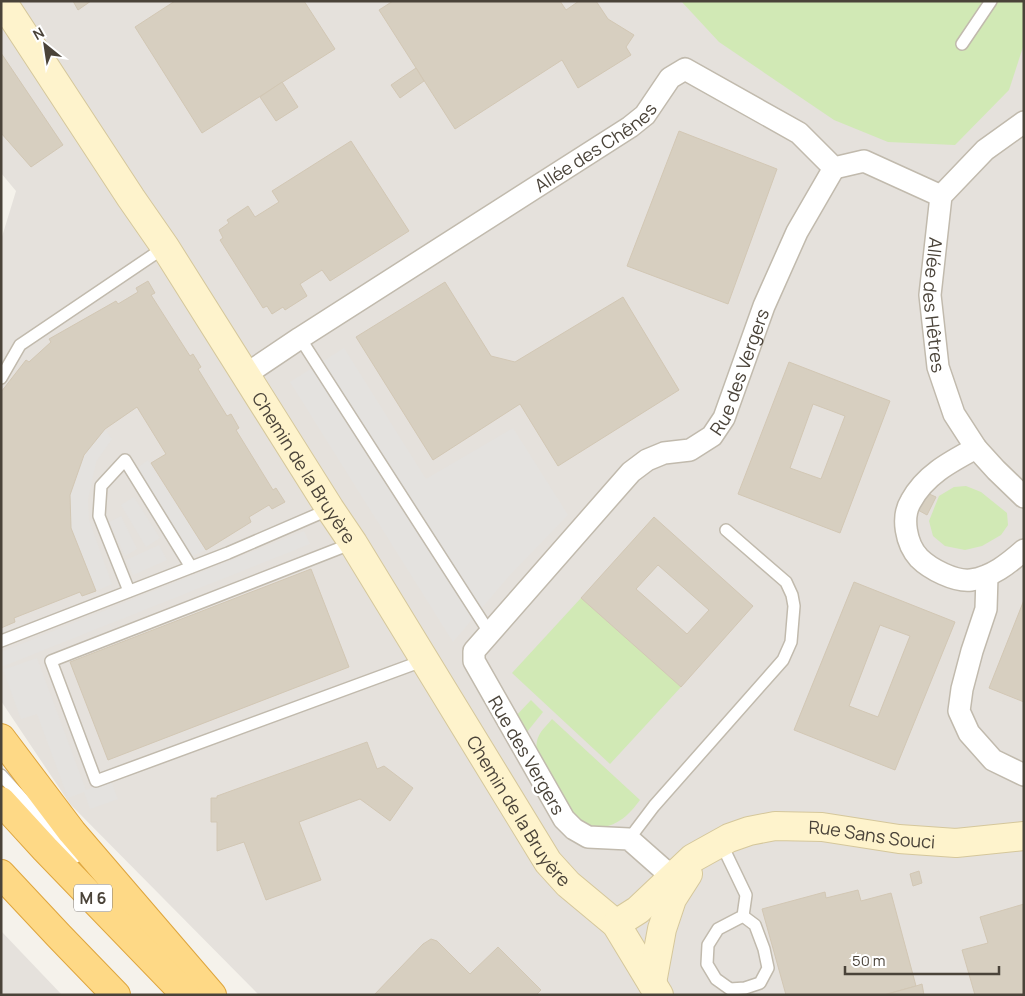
<svg xmlns="http://www.w3.org/2000/svg" width="1025" height="996" font-family="Manrope,sans-serif">
<rect width="100%" height="100%" fill="#f5f2eb"/>
<!-- industrial -->
<g fill="#e5e1dc">
<polygon points="1,1 1024,1 1024,995 259,995 70,804 1,701 1,240 16,191 1,173"/>
<polygon points="1,931 62,995 1,995"/>
</g>
<!-- green -->
<g fill="#d1e9b5">
<polygon points="681,1 1024,1 1024,44 1009,90 955,145 888,142 834,120 719,42"/>
<polygon points="966,486 981,492 1007,513 1008,525 1001,535 982,546 965,550 945,546 933,536 929,521 939,496 954,487"/>
<polygon points="581,598 681,687 610,764 512,673"/>
<polygon points="531,700 543,712 527,732 513,719"/>
<path d="M552,719L640,800C632,811 622,822 608,826C600,827 593,827 585,823C570,815 547,770 537,754C534,736 542,731 552,719Z"/>
</g>
<!-- parking -->
<g fill="#e4e2df">
<polygon points="344,348 426,479 513,428 568,515 509,576 453,642 290,382"/>
<polygon points="105,429 112,439 96,462 88,500 89,520 112,584 96,591 71,528 70,495 84,455"/>
<polygon points="148,460 206,550 192,556 137,468"/>
<polygon points="134,497 160,538 146,547 121,505"/>
<polygon points="121,516 137,549 125,556 109,522"/>
<polygon points="304,531 310,544 1,667 1,652"/>
<polygon points="159,545 167,560 133,575 126,560"/>
<polygon points="37,658 86,790 111,781 118,799 90,809 84,792 68,798 37,714 21,719 3,670"/>
</g>
<!-- building -->
<g fill="#d7cfc0" stroke="#d2c7b4" fill-rule="evenodd">
<polygon points="73,1 91,1 78,10"/>
<polygon points="175,1 304,1 335,49 202,133 135,27"/>
<polygon points="393,1 560,1 566,10 579,1 596,1 608,19 634,35 626,47 631,55 578,88 562,60 455,129 379,10"/>
<polygon points="1,53 63,145 31,167 1,133"/>
<polygon points="416,68 424,81 400,98 391,85"/>
<polygon points="282,82 298,107 276,121 260,97"/>
<polygon points="679,131 777,169 728,304 627,266"/>
<polygon points="351,141 409,231 330,281 322,270 300,284 307,296 285,310 283,307 272,314 267,306 263,308 220,240 223,238 219,230 229,223 227,220 248,206 255,217 279,202 272,191"/>
<polygon points="148,281 155,293 151,295 190,356 193,354 201,367 198,369 227,416 231,414 239,428 236,430 273,490 276,488 285,502 272,509 269,505 249,517 251,522 206,550 151,463 166,454 137,407 105,429 84,455 70,495 71,528 96,591 82,596 80,592 14,618 15,622 1,628 1,392 26,360 29,362 51,342 49,339 116,301 118,304 138,292 136,288"/>
<polygon points="445,282 491,356 515,362 623,297 679,390 558,466 520,404 433,460 356,337"/>
<path d="M789,362L890,401L840,533L738,494ZM813,404L845,416L821,479L790,468Z"/>
<polygon points="927,493 936,497 927,515 918,510"/>
<path d="M654,517L753,606L681,687L581,598ZM658,565L709,610L687,634L636,589Z"/>
<polygon points="311,569 349,667 108,760 70,662"/>
<path d="M854,582L955,622L895,770L794,730ZM880,625L910,636L878,717L849,706Z"/>
<polygon points="1024,600 1024,702 989,688"/>
<polygon points="367,742 377,769 384,766 413,788 390,821 360,799 299,822 321,880 266,900 244,842 217,851 217,822 211,822 211,798 217,798 217,796"/>
<polygon points="919,871 922,883 913,886 910,874"/>
<polygon points="858,890 861,901 891,893 916,986 884,995 786,995 762,909 825,892 826,898"/>
<polygon points="1024,904 1024,995 975,995 962,950 988,943 980,917"/>
<polygon points="431,939 437,941 470,974 498,947 541,990 536,995 374,995 423,944"/>
<polygon points="922,984 924,995 884,995 916,986"/>
</g>
<g fill="none" stroke-linecap="round" stroke-linejoin="round">
<defs>
<g id="service">
<polyline points="962,44 991,1"/>
<polyline points="300,338 489,632"/>
<polyline points="1,378 20,345 165,247"/>
<polyline points="353,543 51,661 96,781 425,660"/>
<polyline points="129,591 99,516 101,486 125,460 191,567"/>
<polyline points="1,641 228,553 330,509"/>
<polyline points="1,775 76,857"/>
<polyline points="629,839 654,806 783,660 791,642 794,606 792,595 786,582 726,530"/>
<polyline points="721,843 746,895 743,916 718,929 708,945 707,964 716,979 730,989 745,988 760,983 768,968 764,949 755,925 743,916"/>
</g>
<g id="minor">
<path id="s1" d="M1024,122L985,150L941,196L930,295L938,367L954,414L976,448L996,470L1024,497"/>
<path id="s2" d="M245,375L300,338L630,127L645,115L670,78L685,69L799,133L834,168L864,161L941,196"/>
<path d="M976,448C950,462 925,475 911,501C901,517 906,544 919,558C930,569 955,582 971,580C992,577 1008,564 1024,550"/>
<polyline points="987,576 986,609 972,651 962,689 959,711 969,733 993,760 1024,775"/>
<path id="s3" d="M674,875L663,869L629,839L588,837L574,829L564,819L474,661V651L631,472L647,460L664,453L690,450L712,436L724,418L764,306L797,232L834,168"/>
</g>
<g id="secondary">
<path id="s4" d="M2,1L131,198L165,247L330,509L353,543L548,862L568,884L616,924L659,995"/>
<path id="s5" d="M616,924L638,910L693,858L729,838L749,831L775,826L822,827L899,839L956,843L1024,836"/>
<polyline points="652,983 662,929 672,899 688,874"/>
</g>
<g id="trunk">
<polyline points="1,738 72,832 212,995"/>
<polyline points="1,801 45,849 186,995"/>
<polyline points="1,874 59,936 116,995"/>
</g>
</defs>
<!-- service casing -->
<use href="#service" stroke="#c1baad" stroke-width="14"/>
<!-- minor casing -->
<use href="#minor" stroke="#c1baad" stroke-width="24"/>
<!-- secondary casing -->
<use href="#secondary" stroke="#d5c79b" stroke-width="30"/>
<!-- trunk casing -->
<use href="#trunk" stroke="#dea53d" stroke-width="30"/>
<!-- service -->
<use href="#service" stroke="#fff" stroke-width="11"/>
<!-- minor -->
<use href="#minor" stroke="#fff" stroke-width="21"/>
<!-- secondary -->
<use href="#secondary" stroke="#fef3cc" stroke-width="28"/>
<!-- trunk -->
<use href="#trunk" stroke="#fed986" stroke-width="28"/>
</g>
<g text-anchor="middle" dominant-baseline="central" stroke-width="5" stroke-linejoin="round" paint-order="stroke">
<!-- shield labels -->
<rect fill="#fff" stroke="#807b74" stroke-width="1" x="74" y="884.5" width="38" height="27" rx="4"/>
<g font-size="16" font-weight="bold" fill="#4a4339">
<text x="93" y="898">M 6</text>
</g>
<!-- street labels -->
<g font-size="18" fill="#4a4339" stroke="#fff">
<text stroke="none"><textPath href="#s2" startOffset="418">Allée des Chênes</textPath></text>
<text stroke="none"><textPath href="#s1" startOffset="221">Allée des Hêtres</textPath></text>
<text stroke="none"><textPath href="#s3" startOffset="720">Rue des Vergers</textPath></text>
<text stroke="none"><textPath href="#s4" startOffset="556">Chemin de la Bruyère</textPath></text>
<text transform="translate(527 755) rotate(60)">Rue des Vergers</text>
<text stroke="none"><textPath href="#s4" startOffset="961">Chemin de la Bruyère</textPath></text>
<text stroke="none"><textPath href="#s5" startOffset="288">Rue Sans Souci</textPath></text>
</g>
</g>
<!-- border -->
<rect width="1025" height="996" fill="none" stroke="#4a4339" stroke-width="5"/>
<!-- north arrow -->
<g transform="translate(45 45) rotate(330)" stroke="#ffffff" stroke-width="4" paint-order="stroke">
<path d="M0-4L9 19L0 12L-9 19Z" fill="#4a4339"/>
<text y="-8" font-size="14" font-weight="bold" text-anchor="middle" fill="#4a4339">N</text>
</g>
<!-- scale -->
<path d="M845 966v8h154v-8" fill="none" stroke="#4a4339" stroke-width="2.5"/>
<text x="852" y="966" font-size="15" fill="#4a4339" stroke="#ffffff" stroke-width="4" paint-order="stroke">50 m</text>
</svg>
